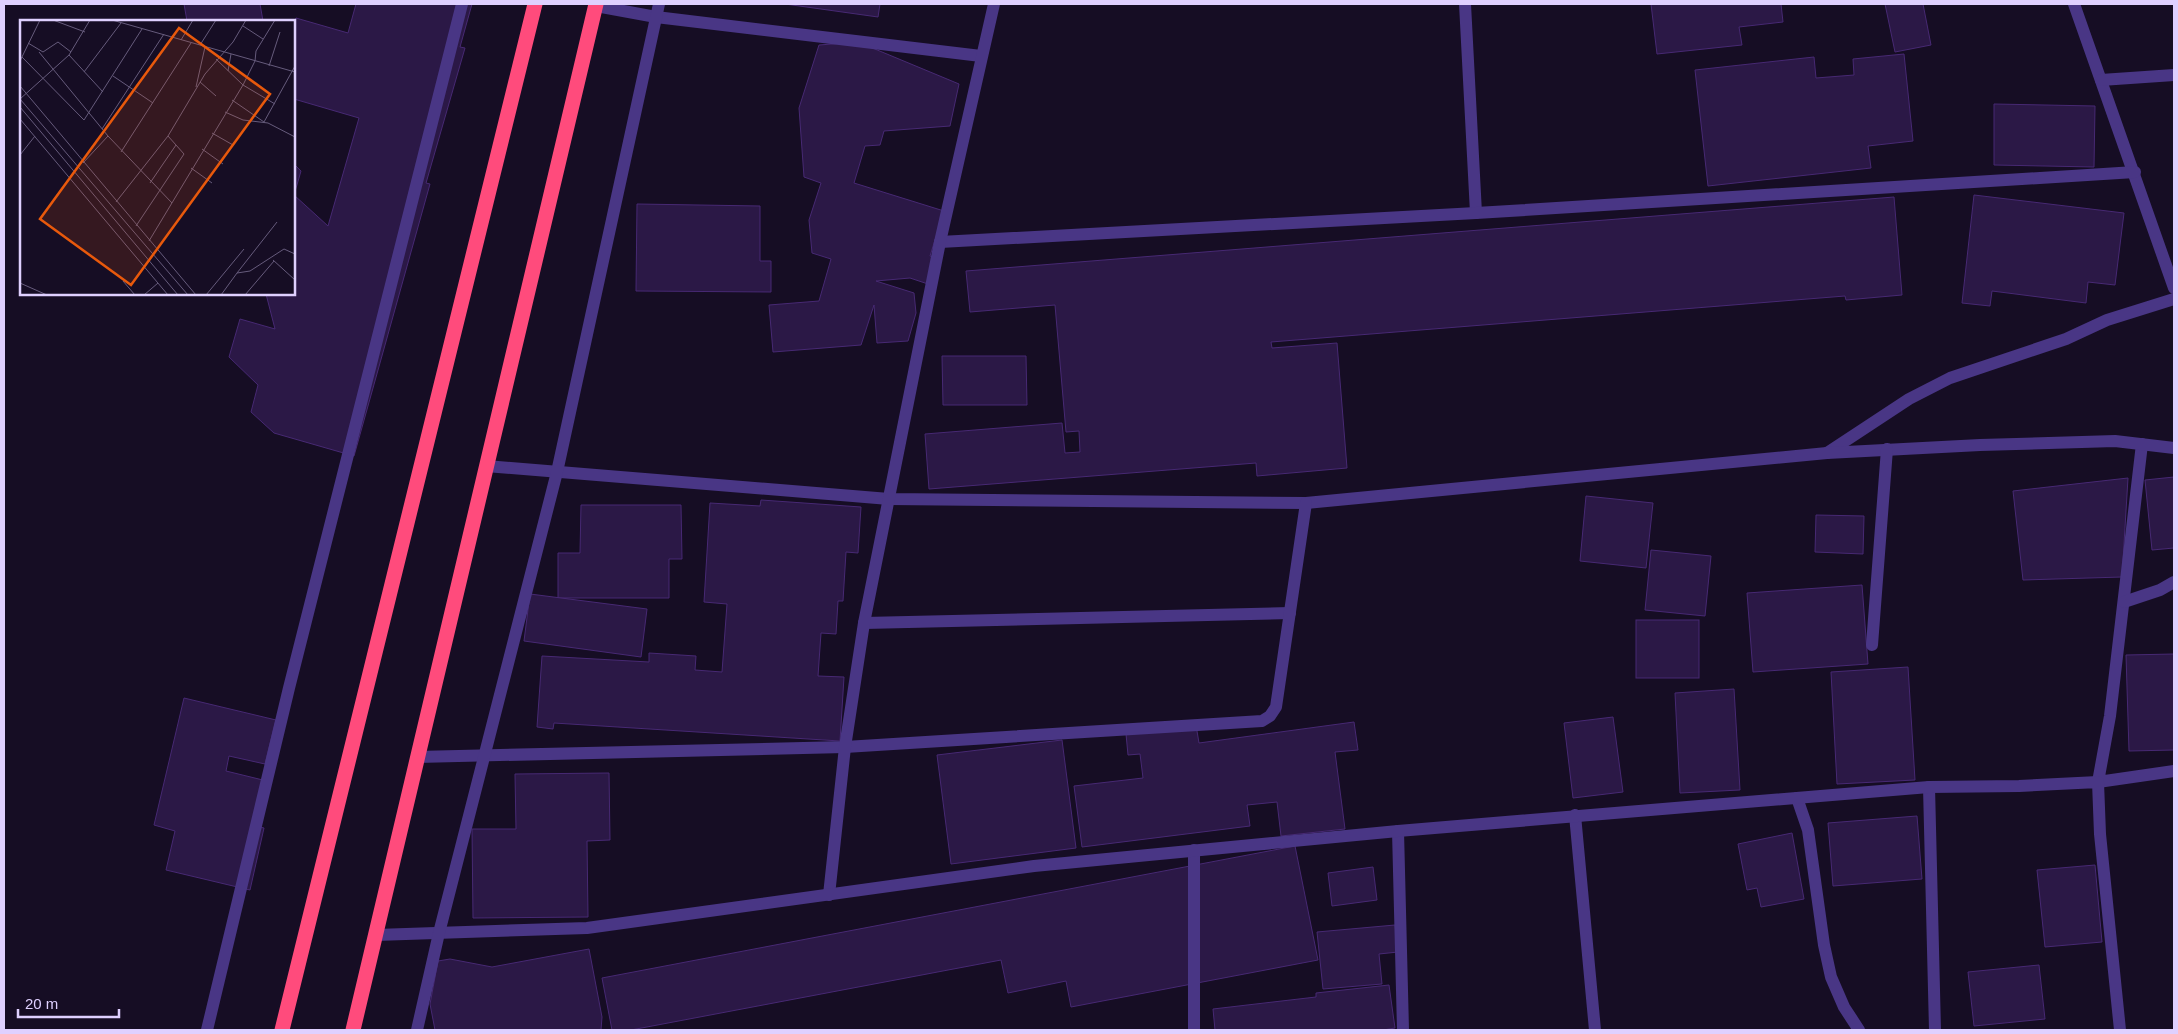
<svg xmlns="http://www.w3.org/2000/svg" width="2178" height="1034" font-family="Arial,sans-serif">
<rect width="100%" height="100%" fill="#160d24"/>
<!-- building -->
<g fill="#2b1846" stroke="#472973">
<polygon points="184,4 260,4 263,21 187,21"/>
<polygon points="356,4 472,4 460,47 465,48 426,183 430,184 354,456 274,433 251,412 258,385 229,357 240,319 275,329 266,294 294,294 294,164 301,171 294,195 328,226 359,118 294,99 294,26 296,18 348,33"/>
<polygon points="785,4 880,4 878,17"/>
<polygon points="1651,4 1781,4 1783,22 1739,27 1742,45 1657,54"/>
<polygon points="1885,4 1923,4 1931,45 1895,52"/>
<polygon points="858,42 959,84 950,126 884,131 880,145 865,146 854,183 944,211 930,256 936,258 928,284 910,278 876,281 914,293 916,313 908,341 877,343 874,305 861,345 773,352 769,305 819,301 831,259 812,253 809,220 821,183 804,177 799,108 819,45"/>
<polygon points="1904,54 1913,141 1868,146 1871,168 1708,186 1695,70 1814,57 1816,78 1854,75 1853,59"/>
<polygon points="1994,104 2095,106 2094,167 1994,165"/>
<polygon points="1974,195 2124,213 2115,285 2088,282 2086,303 1992,291 1990,306 1962,303"/>
<polygon points="1894,197 1902,295 1846,300 1845,296 1271,342 1272,348 1337,343 1347,468 1257,476 1256,463 929,489 925,434 1062,423 1065,453 1080,452 1079,431 1066,432 1055,305 970,312 966,271"/>
<polygon points="637,204 760,206 760,261 771,261 771,292 636,291"/>
<polygon points="942,356 1026,356 1027,405 943,405"/>
<polygon points="2174,477 2174,548 2152,550 2145,480"/>
<polygon points="2128,478 2122,577 2023,580 2013,491"/>
<polygon points="1586,496 1653,503 1646,568 1580,561"/>
<polygon points="761,500 861,507 858,553 846,552 843,601 838,601 836,634 821,633 818,676 844,677 840,741 554,723 553,729 537,727 542,656 649,662 649,653 696,656 695,670 722,672 727,604 704,602 710,503 760,506"/>
<polygon points="581,505 681,505 682,559 669,559 669,598 558,598 558,553 580,553"/>
<polygon points="1816,515 1864,516 1863,554 1815,552"/>
<polygon points="1651,550 1711,556 1705,616 1645,610"/>
<polygon points="1862,585 1868,664 1753,672 1747,593"/>
<polygon points="530,594 647,609 641,657 524,641"/>
<rect x="1636" y="620" width="63" height="58"/>
<polygon points="2174,654 2174,750 2129,751 2126,655"/>
<polygon points="1908,667 1915,780 1837,784 1831,672"/>
<polygon points="1734,689 1740,790 1680,793 1675,693"/>
<polygon points="184,698 276,720 265,764 229,756 226,771 271,782 260,827 264,828 250,890 166,870 175,831 154,825"/>
<polygon points="1613,717 1623,792 1573,798 1564,723"/>
<polygon points="1354,722 1358,750 1335,752 1345,829 1281,836 1277,802 1247,805 1250,826 1082,847 1074,786 1143,778 1140,754 1128,755 1126,734 1196,725 1199,743"/>
<polygon points="1062,740 1076,848 951,864 937,755"/>
<polygon points="609,773 610,840 587,841 588,917 473,918 472,829 516,829 515,774"/>
<polygon points="1917,816 1922,879 1833,886 1828,823"/>
<polygon points="1792,833 1804,899 1761,907 1757,888 1747,890 1738,844"/>
<polygon points="1295,846 1318,960 1071,1007 1066,981 1008,993 1001,960 631,1030 612,1030 602,978"/>
<polygon points="2095,865 2102,942 2045,947 2037,870"/>
<polygon points="1373,867 1377,900 1332,906 1328,873"/>
<polygon points="1395,925 1398,952 1379,954 1382,984 1323,989 1317,932"/>
<polygon points="589,949 602,1017 601,1030 435,1030 430,1004 438,961 450,959 492,967"/>
<polygon points="2039,965 2045,1019 1974,1026 1968,972"/>
<polygon points="1389,985 1395,1028 1383,1030 1215,1030 1213,1009 1316,997 1316,993"/>
</g>
<g fill="none" stroke-linecap="round" stroke-linejoin="round">
<!-- minor -->
<g stroke="#493685" stroke-width="12">
<polyline points="1465,4 1476,213"/>
<polyline points="2074,4 2174,288"/>
<polyline points="596,6 656,17 981,56"/>
<polyline points="2101,80 2174,75"/>
<polyline points="940,242 1476,213 2135,172"/>
<polyline points="2142,444 2110,716 2098,782 2174,771"/>
<polyline points="1827,453 1909,399 1950,378 2066,339 2107,320 2174,299"/>
<polyline points="486,466 889,499 1306,503 1827,453 1980,445 2115,441 2174,448"/>
<polyline points="2124,602 2160,590 2174,582"/>
<polyline points="864,623 1290,613"/>
<polyline points="1872,645 1887,449"/>
<polyline points="417,757 845,747 1262,721 1270,716 1276,707 1306,503"/>
<polyline points="1929,787 1935,1030"/>
<polyline points="1797,798 1808,830 1824,945 1831,977 1844,1007 1859,1030"/>
<polyline points="1575,815 1595,1030"/>
<polyline points="1398,831 1403,1030"/>
<polyline points="1194,850 1194,1030"/>
<polyline points="829,895 845,747 864,623 940,242 994,4"/>
<polyline points="376,935 587,928 1034,866 1398,831 1929,787 2019,786 2098,782 2100,834 2120,1030"/>
<polyline points="207,1030 289,688 462,4"/>
<polyline points="417,1030 439,933 557,472 659,4"/>
</g>
<!-- highway -->
<g stroke="#ff4b7c" stroke-width="15">
<polyline points="282,1030 535,4"/>
<polyline points="353,1030 596,4"/>
</g>
</g>
<!-- overview -->
<g transform="translate(20 20)">
<rect width="275" height="275" fill="#160d24"/>
<path fill="none" stroke="#665b7c" stroke-width="1" d="M33,0L65,12M92,0L275,52M223,6L243,19M161,20L173,0M8,23L23,32L38,22L51,32M180,25L196,0M19,32L88,116L152,183M49,35L83,72M2,37L64,100L122,9M196,39L223,65L235,41L236,31L255,0M0,41L20,0M249,46L260,12M208,51L211,34M64,52L101,3M93,56L133,83M180,62L196,76M0,66L176,275M176,67L185,27M0,79L49,35L70,0M0,79L168,275M212,80L244,102L275,46M0,87L158,275M205,92L223,100L248,103L275,117M0,99L148,275M82,109L144,14M192,113L213,125M182,129L203,144M101,132L171,23M0,135L15,116M63,143L88,116M171,148L192,163M130,163L156,125M96,182L148,116L185,54L213,22L226,0M116,206L164,134L148,116M129,221L223,65L255,84M253,240L275,260M217,253L257,202M103,261L115,275M0,263L27,275M124,275L138,263M186,275L224,229M201,275L217,253L230,251L264,229L275,234M225,275L254,241"/>
<path fill="#e8590c" fill-opacity="0.15" stroke="#e8590c" stroke-width="2.5" d="M159,8L250,74L111,265L20,199Z"/>
<rect width="275" height="275" fill="none" stroke="#dfd0ff" stroke-width="2.5"/>
</g>
<!-- border -->
<rect width="2178" height="1034" fill="none" stroke="#dfd0ff" stroke-width="10"/>
<!-- scale -->
<path d="M18 1009v8h101v-8" fill="none" stroke="#dfd0ff" stroke-width="2.5"/>
<text x="25" y="1009" font-size="15" fill="#dfd0ff" stroke="#160d24" stroke-width="4" paint-order="stroke">20 m</text>
</svg>
